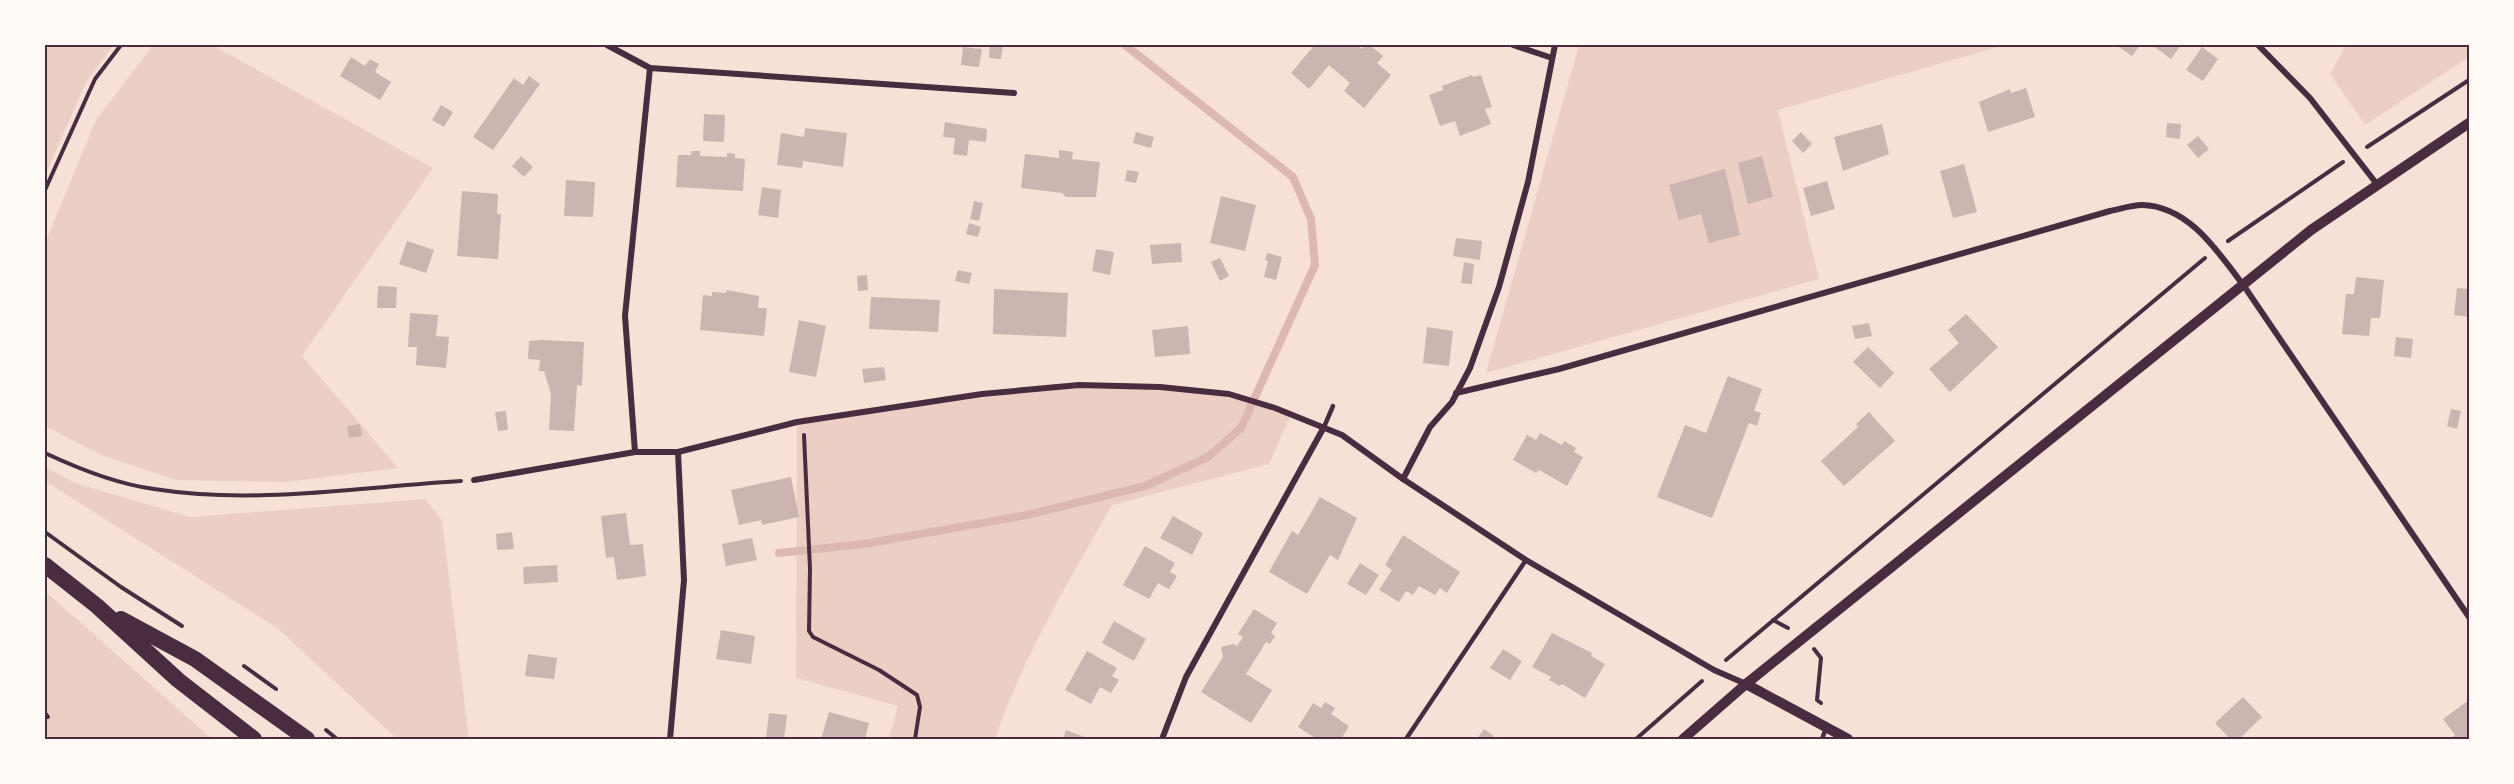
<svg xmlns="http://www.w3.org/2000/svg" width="2514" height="784" font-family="Roboto,sans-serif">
<rect width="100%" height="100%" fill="#f7e1d7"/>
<!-- green -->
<g fill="#ebcfc5">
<polygon points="45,45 114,45 86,82 45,176"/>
<polygon points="153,45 217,45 216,47 433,168 302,356 398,468 285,482 176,480 101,455 45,426 45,243 96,120"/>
<polygon points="1579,45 2005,45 1778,110 1819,279 1486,373"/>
<polygon points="2346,45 2469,45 2469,57 2365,125 2330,74"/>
<path d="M1079,385L1229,394L1291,414L1269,464L1112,505C1069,581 1023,656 995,739H889L898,706L796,678L797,422Z"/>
<polygon points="45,467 75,483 190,517 425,499 442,520 469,739 397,739 277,628 45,481"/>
<polygon points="45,591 212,739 45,739"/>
</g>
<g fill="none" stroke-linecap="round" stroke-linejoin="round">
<!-- stream -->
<polyline stroke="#dcb8b0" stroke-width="8" points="779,553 864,544 1027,515 1145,486 1208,457 1241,428 1315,265 1311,219 1293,177 1125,45"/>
</g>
<!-- building -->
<g fill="#ccb4b1">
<polygon points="990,45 1003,46 1001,59 989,58"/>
<polygon points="1311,45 1356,45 1362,49 1365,45 1370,45 1383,56 1377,63 1391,75 1364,108 1344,91 1350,83 1329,65 1309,89 1291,73 1313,47"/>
<polygon points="2116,45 2140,45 2132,56"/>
<polygon points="2152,45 2181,45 2171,59"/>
<polygon points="963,47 982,49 979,67 961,65"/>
<polygon points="2202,47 2218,59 2203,81 2186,70"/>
<polygon points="351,57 365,66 370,59 379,64 375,72 391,82 380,100 340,76"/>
<polygon points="1472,75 1473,77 1481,75 1492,107 1485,109 1491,124 1460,136 1455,121 1440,126 1429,95 1443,90 1442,86"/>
<polygon points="529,76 540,84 493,150 473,137 514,78 523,85"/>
<polygon points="2026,88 2035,117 1988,132 1979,102 2010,89 2011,93"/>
<polygon points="441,105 453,112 444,127 432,120"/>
<polygon points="704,114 725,115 724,142 703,141"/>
<polygon points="945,122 987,129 986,142 969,140 967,156 953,154 955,138 943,137"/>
<polygon points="2167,123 2181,124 2180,139 2166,137"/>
<polygon points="1882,124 1889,154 1843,171 1834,137"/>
<polygon points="805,128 847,133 843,167 803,161 802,168 777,165 781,133 804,137"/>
<polygon points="1136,132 1154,137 1151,148 1133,143"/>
<polygon points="1801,132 1812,144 1803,153 1792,141"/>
<polygon points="2198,136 2209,149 2198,158 2187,145"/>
<polygon points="1059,150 1073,152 1072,159 1100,162 1096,197 1066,197 1062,193 1021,188 1025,154 1059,158"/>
<polygon points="691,151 700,151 700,156 727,157 727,153 735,154 735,158 745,159 743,191 676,187 678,155 691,155"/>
<polygon points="521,156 533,167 524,177 512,166"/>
<polygon points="1762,156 1773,197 1748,204 1738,163"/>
<polygon points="1964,164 1977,212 1953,218 1940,171"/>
<polygon points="1725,169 1740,235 1709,243 1701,214 1679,220 1669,185"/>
<polygon points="1127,170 1139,172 1136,183 1125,181"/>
<polygon points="566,180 595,182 593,217 564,216"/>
<polygon points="1827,181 1835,209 1811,216 1803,188"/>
<polygon points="762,187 781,190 778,218 758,215"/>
<polygon points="462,191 498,194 497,214 501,214 498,259 457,256"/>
<polygon points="1221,196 1256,205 1245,251 1210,243"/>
<polygon points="974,201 983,203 979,221 970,219"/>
<polygon points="969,223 981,227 978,237 966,234"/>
<polygon points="1456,238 1482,241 1480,260 1453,256"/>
<polygon points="407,241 434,250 426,273 399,264"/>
<polygon points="1181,243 1182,262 1152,264 1150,245"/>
<polygon points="1096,249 1114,252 1110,275 1092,271"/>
<polygon points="1267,253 1282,257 1276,280 1264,277 1268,261 1265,260"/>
<polygon points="1220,258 1229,276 1220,281 1211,262"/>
<polygon points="1464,262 1474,264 1472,284 1461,283"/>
<polygon points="958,270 972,273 969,284 955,281"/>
<polygon points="867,275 868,290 858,291 857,276"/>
<polygon points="2356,277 2384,280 2380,318 2371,318 2369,336 2342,334 2346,294 2354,294"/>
<polygon points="378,286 397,287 396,308 377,308"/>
<polygon points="2457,288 2469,289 2469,317 2454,315"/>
<polygon points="994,289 1068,293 1066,337 993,334"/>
<polygon points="727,290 759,296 758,308 767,308 764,336 700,330 703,295 712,296 712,292 726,293"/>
<polygon points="871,297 940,300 938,332 869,329"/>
<polygon points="410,313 438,315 436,336 449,337 446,368 416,365 417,347 408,347"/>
<polygon points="1966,314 1998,347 1950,392 1929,369 1959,343 1948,330"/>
<polygon points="799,320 826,326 816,377 789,372"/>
<polygon points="1869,323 1872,336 1855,339 1852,326"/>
<polygon points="1188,326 1190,354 1155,357 1152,330"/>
<polygon points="1427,327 1453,331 1449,366 1423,363"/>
<polygon points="2396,337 2413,339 2411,358 2394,356"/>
<polygon points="541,340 584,342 582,386 577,385 574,431 549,430 551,394 544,371 539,371 540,360 528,359 529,341"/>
<polygon points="1868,347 1894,373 1880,388 1853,362"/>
<polygon points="884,367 886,380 864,383 862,369"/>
<polygon points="1728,376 1762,389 1754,411 1761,413 1757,426 1749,423 1712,518 1657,497 1685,425 1706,433"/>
<polygon points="2451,409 2461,411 2457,429 2447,426"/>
<polygon points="506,411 508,430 498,431 495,412"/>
<polygon points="1869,412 1895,441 1844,486 1821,461 1858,427 1856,424"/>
<polygon points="360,424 362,436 349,438 347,426"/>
<polygon points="1540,433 1562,445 1564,441 1576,448 1574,452 1583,457 1567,486 1539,470 1536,473 1513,460 1527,435 1536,440"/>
<polygon points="791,477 799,517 762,525 761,520 739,525 731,490"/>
<polygon points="1320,497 1357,518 1338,560 1330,555 1307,594 1269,572 1292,531 1298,535"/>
<polygon points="626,513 630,545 643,544 646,576 617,580 614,557 606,558 601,516"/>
<polygon points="1173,516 1203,533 1192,555 1160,538"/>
<polygon points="512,532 514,549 497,550 496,534"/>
<polygon points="1403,535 1460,572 1447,593 1440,588 1435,595 1419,586 1413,595 1406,591 1399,602 1379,590 1392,570 1385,565"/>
<polygon points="752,538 757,560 726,566 722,544"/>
<polygon points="1145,546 1175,563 1170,572 1177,576 1169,589 1158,583 1149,599 1123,585"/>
<polygon points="1360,563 1379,575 1366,595 1347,584"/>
<polygon points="557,565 558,582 524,584 523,567"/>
<polygon points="1254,609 1277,623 1271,633 1275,636 1270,644 1266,642 1246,674 1272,690 1251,723 1201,692 1223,657 1221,647 1233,644 1237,646 1243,637 1238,634"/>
<polygon points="1114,621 1146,639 1134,661 1102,643"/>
<polygon points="721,630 755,636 751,664 716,659"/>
<polygon points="1552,633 1592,653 1591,656 1605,664 1585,698 1562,684 1560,686 1549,680 1551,677 1532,667"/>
<polygon points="1503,649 1522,661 1510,680 1490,668"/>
<polygon points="1087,651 1117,668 1112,676 1119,680 1111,693 1100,687 1091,704 1065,690"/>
<polygon points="528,654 557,658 554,679 525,676"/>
<polygon points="2243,697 2262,717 2239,739 2230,739 2215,723"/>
<polygon points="2469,700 2469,739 2449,739 2455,735 2443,719"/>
<polygon points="1325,702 1335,708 1331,714 1349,726 1341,739 1317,739 1298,727 1313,703 1321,708"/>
<polygon points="829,712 869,723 865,739 821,739"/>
<polygon points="769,713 787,715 784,739 766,739"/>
<polygon points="1484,729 1494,736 1492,739 1477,739"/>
<polygon points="1066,730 1090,739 1063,739"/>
</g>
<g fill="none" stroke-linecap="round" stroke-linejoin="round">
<!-- path -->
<g stroke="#4a2c40" stroke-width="4">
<polyline points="2367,147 2469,80"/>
<polyline points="45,190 95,79 121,45"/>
<polyline points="2228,241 2343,162"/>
<polyline points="804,435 810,569 809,631 813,637 879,670 917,695 920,707 915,739"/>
<path d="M45,453C79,469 116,484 154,489C255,505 360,487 461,481"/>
<polyline points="45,532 121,587 182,626"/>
<polyline points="1773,620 1788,628"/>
<polyline points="1814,649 1821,658 1817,700 1821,703"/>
<polyline points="1726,660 2205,258"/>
<polyline points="244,666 276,689"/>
<polyline points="45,713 48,717"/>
<polyline points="326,730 337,739"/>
<polyline points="1636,739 1702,681"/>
</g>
<!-- service -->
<g stroke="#4a2c40" stroke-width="4.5">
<polyline points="1324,427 1333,406"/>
<polyline points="1406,739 1526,560"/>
<polyline points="1822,739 1826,728"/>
</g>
<!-- minor -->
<g stroke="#4a2c40" stroke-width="6">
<polyline points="607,45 650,68 1014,93"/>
<polyline points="1513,45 1552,58"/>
<polyline points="2258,45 2310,98 2376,183"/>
<path d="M1456,393L1559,369L2110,211C2120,209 2132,205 2142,205C2189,206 2218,252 2244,286L2469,617"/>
<polyline points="635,452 625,316 650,68"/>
<polyline points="1403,479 1430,427 1452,402 1470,368 1499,287 1528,182 1555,45"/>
<polyline points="474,480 635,452 678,452 797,422 982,394 1079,385 1160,387 1229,394 1275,408 1342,435 1403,479 1526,560 1714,670 1746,684"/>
<polyline points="670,739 684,580 678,452"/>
<polyline points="1162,739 1186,677 1324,427"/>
</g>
<!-- tertiary -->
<g stroke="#4a2c40" stroke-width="10">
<polyline points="1746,684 1848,739"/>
<polyline points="1683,739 1746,684 2311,230 2469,123"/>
</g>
<!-- trunk -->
<g stroke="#4a2c40" stroke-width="16">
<polyline points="45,565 97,606 178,680 254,739"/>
<polyline points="121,619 195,659 307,739"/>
</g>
</g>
<!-- border -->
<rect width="2514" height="784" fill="none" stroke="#fffaf5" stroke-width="93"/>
<rect x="46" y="46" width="2422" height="692" fill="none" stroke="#4a2c40" stroke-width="2"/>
</svg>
